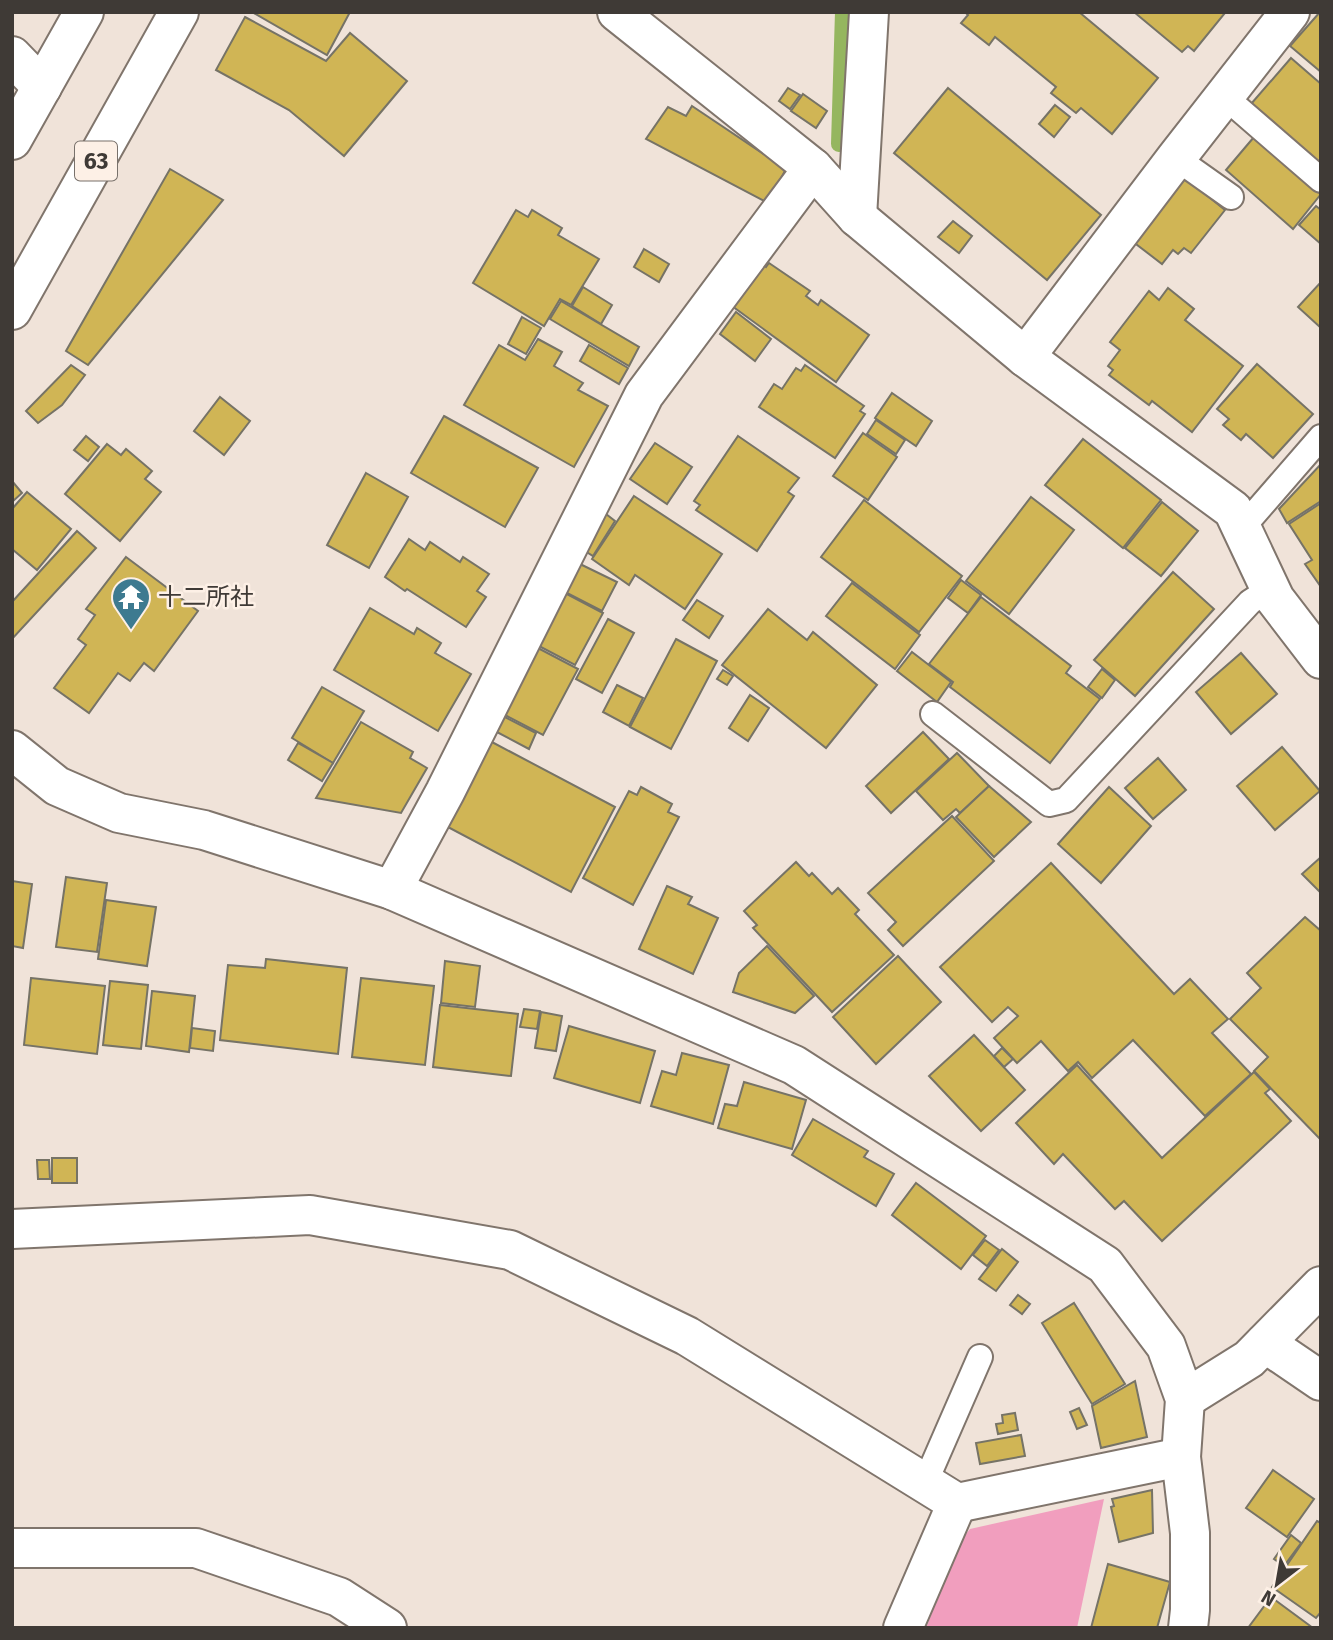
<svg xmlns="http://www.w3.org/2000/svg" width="1333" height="1640" font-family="'Fira Sans','Noto Sans JP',sans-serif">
<rect width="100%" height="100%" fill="#f0e3d9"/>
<!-- green -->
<polygon fill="#f19ebe" points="1104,1499 1077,1628 926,1628 959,1542 970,1529"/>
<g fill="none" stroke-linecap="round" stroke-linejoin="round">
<!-- stream -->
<polyline stroke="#95b65f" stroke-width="16" points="839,144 843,12"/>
</g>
<!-- building -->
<g fill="#d0b555" stroke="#767366" stroke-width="2">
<polygon points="252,12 350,12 327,55"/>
<polygon points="965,12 1079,12 1158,78 1112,134 1081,108 1076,113 1051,93 1056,87 995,37 989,45 961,23 968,15"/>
<polygon points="1134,12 1225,12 1225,13 1194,51 1188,46 1182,52"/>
<polygon points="1320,12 1321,13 1321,72 1290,46"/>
<polygon points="245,17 326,61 350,33 407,81 344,156 289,110 216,70"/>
<polygon points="1291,58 1321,84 1321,166 1251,104"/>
<polygon points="788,88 800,95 790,109 779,101"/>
<polygon points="948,88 1101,215 1047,280 894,153"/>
<polygon points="803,94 827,111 816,128 791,111"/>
<polygon points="1055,105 1070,117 1054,137 1039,124"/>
<polygon points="692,106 786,169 768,203 646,139 668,107 686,116"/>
<polygon points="1254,137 1321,194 1293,229 1226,170"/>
<polygon points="170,169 223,200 88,365 66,351"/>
<polygon points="1183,176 1225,210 1191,253 1184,248 1178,254 1173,250 1162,264 1132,241"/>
<polygon points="1316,206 1321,210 1321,244 1299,225"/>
<polygon points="516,210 528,217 532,210 562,228 558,235 599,259 571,305 560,299 544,326 473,283"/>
<polygon points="953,221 972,236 959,253 938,237"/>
<polygon points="644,249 669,264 659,282 634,267"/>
<polygon points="769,263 810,291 806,296 818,305 821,300 869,335 836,382 732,306 763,264 766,267"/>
<polygon points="1321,282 1321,328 1298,307"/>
<polygon points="583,287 612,305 601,324 572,306"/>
<polygon points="1168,288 1194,309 1185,320 1243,366 1192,432 1152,401 1149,405 1109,375 1113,370 1108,366 1120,350 1110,342 1149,291 1159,300"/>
<polygon points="561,301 639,347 629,366 550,319"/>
<polygon points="736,312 771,339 755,361 720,334"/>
<polygon points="522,317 541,328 526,354 508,344"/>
<polygon points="538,339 562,352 554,366 583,383 578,390 608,406 574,467 464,405 499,345 525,360"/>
<polygon points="589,345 628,368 619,384 580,361"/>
<polygon points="1257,364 1313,414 1273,458 1246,434 1241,440 1223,425 1229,419 1217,409"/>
<polygon points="71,365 85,375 62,405 38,423 26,411"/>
<polygon points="805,365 864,406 860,411 865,414 835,458 759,407 774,384 782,389 796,368 801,371"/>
<polygon points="892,393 932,421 916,446 875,418"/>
<polygon points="220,397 250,421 224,455 194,431"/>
<polygon points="444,416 538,468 505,527 411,473"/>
<polygon points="876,420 905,440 896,454 867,434"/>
<polygon points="863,433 897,457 868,500 833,476"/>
<polygon points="86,436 99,447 88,461 74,450"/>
<polygon points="738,436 799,478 788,492 794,496 757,551 696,510 700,505 694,501"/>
<polygon points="1083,439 1161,500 1123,548 1045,485"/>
<polygon points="655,443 692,467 667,504 630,479"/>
<polygon points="107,444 121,455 126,449 152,471 145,479 161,492 120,541 65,494"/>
<polygon points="1321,464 1321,501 1287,523 1279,509"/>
<polygon points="366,473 408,497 369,568 327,545"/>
<polygon points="12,481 22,493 12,502"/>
<polygon points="27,492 71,529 37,570 12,549 12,509"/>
<polygon points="634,496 722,554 685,609 635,575 629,585 592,559"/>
<polygon points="1031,497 1074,530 1009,614 966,581"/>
<polygon points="864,500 962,576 919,632 821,557"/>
<polygon points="1162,502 1198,531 1161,576 1125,548"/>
<polygon points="1321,503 1321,587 1305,564 1312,560 1289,524"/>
<polygon points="606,514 615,521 593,556 582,549"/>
<polygon points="77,531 96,548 12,639 12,602"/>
<polygon points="409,539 425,550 430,542 460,562 463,557 489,574 477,591 486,597 466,627 407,589 405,591 385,577"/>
<polygon points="126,557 198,611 154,671 144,663 130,681 118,673 89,713 54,688 86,645 78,639 95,615 86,609"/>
<polygon points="580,564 617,582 602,611 565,592"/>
<polygon points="1173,572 1214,609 1135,696 1094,660"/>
<polygon points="961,580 981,595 968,613 948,598"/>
<polygon points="852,583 920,635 895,669 826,616"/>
<polygon points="565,593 603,613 575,665 537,645"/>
<polygon points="981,597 1071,666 1066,673 1100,699 1050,763 950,687 953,682 929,664"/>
<polygon points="697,600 723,616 709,638 683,620"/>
<polygon points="370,608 414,634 417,628 441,643 435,653 471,674 438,731 334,670"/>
<polygon points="768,609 807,640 813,632 877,685 826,748 722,665"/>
<polygon points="608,619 634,633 602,693 576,679"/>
<polygon points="676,639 717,661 671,749 630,727"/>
<polygon points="536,647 578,669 543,735 501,713"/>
<polygon points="912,652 951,682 937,702 897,671"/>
<polygon points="1241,653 1277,694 1231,734 1196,692"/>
<polygon points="1102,669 1115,680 1102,698 1088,687"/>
<polygon points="723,670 733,676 727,685 717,679"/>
<polygon points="617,685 643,698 629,726 603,712"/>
<polygon points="322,687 364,711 333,763 292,738"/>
<polygon points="750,695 769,708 748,741 729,728"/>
<polygon points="501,715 536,733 529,749 493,730"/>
<polygon points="361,722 413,752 410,758 427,768 401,813 316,798"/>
<polygon points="923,732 949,759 891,813 866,786"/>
<polygon points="490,741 615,807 571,892 446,826"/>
<polygon points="298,743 333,763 322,781 288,760"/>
<polygon points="1282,747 1320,791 1275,830 1237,786"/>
<polygon points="957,753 989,786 960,813 956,809 943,820 916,791"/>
<polygon points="1158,758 1186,790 1153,819 1125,788"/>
<polygon points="989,786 1031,822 994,857 956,817"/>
<polygon points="641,787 672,804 668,812 679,817 633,905 583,878 629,791 637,795"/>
<polygon points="1109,787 1151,826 1101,883 1058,844"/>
<polygon points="952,816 994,861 903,946 888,930 896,922 868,893"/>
<polygon points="1321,857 1321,893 1302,874"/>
<polygon points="796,862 809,876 812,873 832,894 838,888 859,910 855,914 894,955 832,1012 753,928 757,925 744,911"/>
<polygon points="1051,863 1174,994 1190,979 1228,1019 1212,1033 1251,1074 1205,1116 1133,1040 1092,1078 1078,1062 1068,1071 1041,1041 1017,1063 994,1038 1018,1016 1008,1007 992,1022 940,967"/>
<polygon points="66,877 107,883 97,952 56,947"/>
<polygon points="12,881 32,884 23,948 12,946"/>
<polygon points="667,886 692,897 688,904 718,918 693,974 639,949"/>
<polygon points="106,900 156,907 147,966 98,959"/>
<polygon points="1305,917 1321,931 1321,1140 1254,1071 1268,1057 1230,1019 1261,988 1247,973"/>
<polygon points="767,946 814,996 795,1013 733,992 739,973"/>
<polygon points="898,956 941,1002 876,1064 833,1017"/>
<polygon points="266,959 347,968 338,1054 220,1040 228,965 265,968"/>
<polygon points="445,961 480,966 475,1007 441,1003"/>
<polygon points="31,978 105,986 97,1054 24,1045"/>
<polygon points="361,978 434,986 425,1065 352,1057"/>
<polygon points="110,981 148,985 141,1049 103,1045"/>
<polygon points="152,991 195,996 189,1052 146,1046"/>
<polygon points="440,1005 518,1014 511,1076 433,1067"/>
<polygon points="524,1009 540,1011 537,1029 520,1027"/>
<polygon points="541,1012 562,1016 556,1051 535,1048"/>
<polygon points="569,1026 655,1051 640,1103 554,1078"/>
<polygon points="192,1028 215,1031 213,1051 190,1048"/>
<polygon points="974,1035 1025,1090 981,1131 929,1076"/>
<polygon points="1002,1048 1013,1059 1004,1067 994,1056"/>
<polygon points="682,1053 729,1065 713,1124 651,1106 662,1071 676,1075"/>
<polygon points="1077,1065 1162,1158 1254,1072 1270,1089 1265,1093 1291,1121 1162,1241 1124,1201 1115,1209 1063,1154 1054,1164 1016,1123"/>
<polygon points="744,1082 806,1100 792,1149 718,1128 725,1104 737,1106"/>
<polygon points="813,1119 868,1151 864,1157 894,1174 876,1206 792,1155"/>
<rect x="52" y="1158" width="25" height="25"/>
<polygon points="37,1160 49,1160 50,1179 38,1179"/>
<polygon points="916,1183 986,1236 961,1269 892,1215"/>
<polygon points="985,1240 999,1250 987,1266 973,1255"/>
<polygon points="1002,1249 1018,1262 996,1291 979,1279"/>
<polygon points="1018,1295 1030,1304 1022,1314 1010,1305"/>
<polygon points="1074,1303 1125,1384 1092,1404 1042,1323"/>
<polygon points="1135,1381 1147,1437 1101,1448 1092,1406"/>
<polygon points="1079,1408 1087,1425 1077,1429 1070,1412"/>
<polygon points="1015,1413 1018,1430 998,1434 996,1424 1003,1423 1002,1415"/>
<polygon points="1021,1435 1025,1456 980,1464 976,1443"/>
<polygon points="1273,1470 1314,1499 1287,1537 1246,1508"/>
<polygon points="1152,1490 1153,1533 1119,1542 1111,1507 1114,1506 1112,1499"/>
<polygon points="1317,1521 1321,1523 1321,1612 1316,1618 1272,1587"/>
<polygon points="1291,1535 1301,1543 1284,1566 1274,1559"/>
<polygon points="1108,1564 1170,1582 1157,1628 1091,1628"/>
<polygon points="1271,1597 1313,1628 1248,1628"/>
</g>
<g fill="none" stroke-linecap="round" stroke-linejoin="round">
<defs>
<g id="service">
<polyline points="1224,96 1321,180"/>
<polyline points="1176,158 1231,197"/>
<polyline points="1242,528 1321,437"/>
<polyline points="933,714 1049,804 1066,800 1250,602 1270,589"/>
<polyline points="925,1483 980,1357"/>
</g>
<g id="minor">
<polyline points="617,12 813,168 857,217 1025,357 1233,510 1275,599 1321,659"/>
<polyline points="12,56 42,87"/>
<polyline points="857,217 869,12"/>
<polyline points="1025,357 1176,158 1290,12"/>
<polyline points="12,750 57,786 119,813 204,830 392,890 794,1065 1105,1265 1166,1346 1185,1399 1181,1457 1190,1533 1190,1610 1188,1628"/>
<polyline points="392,890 445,792 644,395 813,168"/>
<polyline points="12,1229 310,1215 510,1250 687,1336 957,1503 1181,1457"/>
<polyline points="1265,1343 1321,1381"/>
<polyline points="1185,1399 1249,1359 1321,1286"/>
<polyline points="12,1548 196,1548 339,1597 387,1628"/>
<polyline points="903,1628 957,1503"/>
</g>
<g id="primary">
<polyline points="12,140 84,12"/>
<polyline points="12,310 179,12"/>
</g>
</defs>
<!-- service casing -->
<use href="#service" stroke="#80756c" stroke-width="28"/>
<!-- minor casing -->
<use href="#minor" stroke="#80756c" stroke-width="42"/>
<!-- primary casing -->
<use href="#primary" stroke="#80756c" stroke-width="42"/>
<!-- service -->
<use href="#service" stroke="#fff" stroke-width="24"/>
<!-- minor -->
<use href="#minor" stroke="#fff" stroke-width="38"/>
<!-- primary -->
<use href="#primary" stroke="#fff" stroke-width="38"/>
</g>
<!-- icons -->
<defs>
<symbol id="temple-pin" viewBox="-11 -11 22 30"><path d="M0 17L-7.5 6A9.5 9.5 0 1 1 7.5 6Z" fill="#3d7a90" stroke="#fdf0e6"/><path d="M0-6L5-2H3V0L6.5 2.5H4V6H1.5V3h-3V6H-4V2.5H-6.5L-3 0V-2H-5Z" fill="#fff"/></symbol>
</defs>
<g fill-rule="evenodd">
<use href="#temple-pin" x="109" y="575" width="44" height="60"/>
</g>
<g text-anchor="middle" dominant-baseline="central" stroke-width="5" stroke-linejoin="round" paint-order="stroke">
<!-- shield labels -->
<rect fill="#fdf0e6" stroke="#78716b" stroke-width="2" x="75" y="141.5" width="42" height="39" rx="5"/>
<g font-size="23" font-weight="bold" fill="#3f3a36">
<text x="96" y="161">63</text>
</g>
<!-- poi labels -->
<g font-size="24" fill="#3f3a36" stroke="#fdf0e6" text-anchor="start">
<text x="158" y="597">十二所社</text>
</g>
</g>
<!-- border -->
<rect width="1333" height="1640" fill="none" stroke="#3f3a36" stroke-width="28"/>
<!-- north arrow -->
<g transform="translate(1277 1584) rotate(211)" stroke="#fdf0e6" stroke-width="5" paint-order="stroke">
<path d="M0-5L12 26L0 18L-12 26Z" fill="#3f3a36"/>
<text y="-10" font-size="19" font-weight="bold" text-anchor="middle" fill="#3f3a36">N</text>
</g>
</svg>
